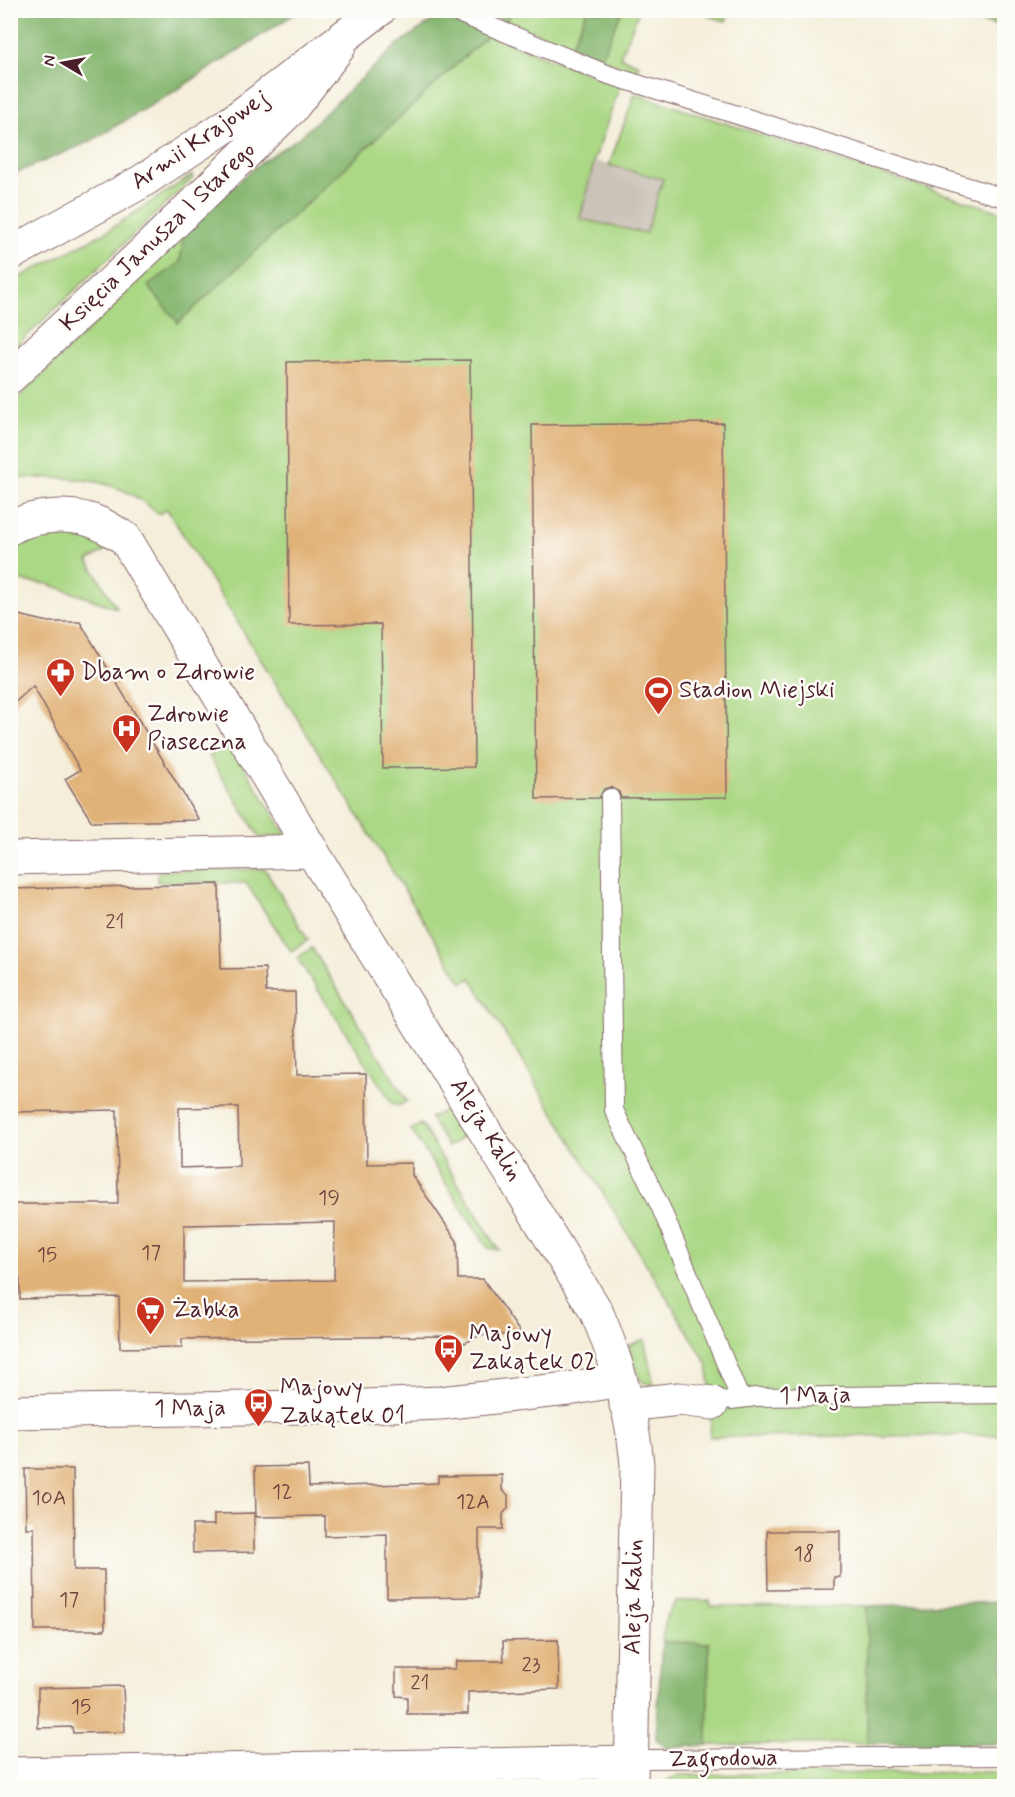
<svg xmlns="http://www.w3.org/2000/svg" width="1015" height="1797" font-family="Mynerve,sans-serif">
<rect width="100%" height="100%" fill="#fdfcf7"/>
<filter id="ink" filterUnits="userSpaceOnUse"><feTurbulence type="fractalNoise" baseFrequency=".0167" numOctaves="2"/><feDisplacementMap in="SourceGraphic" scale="12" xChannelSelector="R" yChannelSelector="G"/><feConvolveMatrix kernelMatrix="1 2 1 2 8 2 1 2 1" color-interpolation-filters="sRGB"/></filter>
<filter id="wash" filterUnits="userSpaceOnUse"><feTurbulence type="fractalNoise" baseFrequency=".008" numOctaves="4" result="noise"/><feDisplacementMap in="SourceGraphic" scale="24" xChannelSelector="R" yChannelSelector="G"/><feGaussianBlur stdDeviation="1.35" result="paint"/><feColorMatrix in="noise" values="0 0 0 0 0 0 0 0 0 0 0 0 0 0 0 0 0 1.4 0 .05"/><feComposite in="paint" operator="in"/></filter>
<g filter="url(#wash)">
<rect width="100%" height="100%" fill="#f4eeda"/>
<!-- industrial -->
<polygon fill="#cbc2b8" points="594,161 663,179 646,233 580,219"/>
<!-- green -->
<g fill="#abd885" stroke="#7a7c58" stroke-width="1.5">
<polygon points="514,11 587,11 571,46 505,21"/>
<polygon points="622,11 639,11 620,57 639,65 635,73 601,58"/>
<polygon points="710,11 710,10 730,11 726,21 708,16"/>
<path d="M488,35L620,86L594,161L580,219L646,233L663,179L609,165L635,94L1004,213V1435L710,1437L712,1403L707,1363L471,978L462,983L167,509L158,514C118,475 67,477 15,478L11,480V405L134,285L184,230L180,262L178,323Z"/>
<polygon points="192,175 193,178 11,351 11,282 106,232"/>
<polygon points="66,532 86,536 110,547 88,561 117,608 48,584 11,580 10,544 12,543 44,533"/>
<polygon points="230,744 286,835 260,838 209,756"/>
<polygon points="265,869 308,940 291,951 246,883 157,882 157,875 160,871"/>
<polygon points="312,948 407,1101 398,1106 392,1103 297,958"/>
<polygon points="446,1110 458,1113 470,1132 448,1147 430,1118"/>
<polygon points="421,1124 499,1250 488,1248 411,1130"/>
<polygon points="644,1339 654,1385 644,1383 640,1379 628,1346"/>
<polygon points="696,1600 710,1601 711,1607 867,1606 867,1743 707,1745 709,1643 662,1642 666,1617 676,1602"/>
<polygon points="1004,1772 1004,1786 658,1786 678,1775"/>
</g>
<!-- forest -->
<g fill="#88b872" stroke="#696c4e" stroke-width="1.5">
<polygon points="11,10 299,10 299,11 178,89 89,142 11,175"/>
<polygon points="947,10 1004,11 1004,28 946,13"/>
<polygon points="483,11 514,11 505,21"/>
<polygon points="587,11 622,11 601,58 571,46"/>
<polygon points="446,17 488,35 178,323 148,286 180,262 184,230 260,163 300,137 397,45 432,21"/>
<polygon points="1004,1602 1004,1730 997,1744 867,1743 867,1606"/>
<polygon points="662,1642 709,1643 707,1745 666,1748 656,1739"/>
</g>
<g id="blocks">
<!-- building -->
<g fill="#e1b278" fill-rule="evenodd">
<polygon points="470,360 474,767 383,768 381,624 289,625 287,362"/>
<polygon points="723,423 727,797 621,798 619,792 610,787 604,789 599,798 536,799 532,425"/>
<polygon points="10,613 49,622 80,622 199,820 92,822 65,779 80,770 33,686 10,707"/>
<path d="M219,884L221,969L265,968L266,992H295L297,1075L366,1074L367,1164L412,1163V1175L457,1241L458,1279H483L522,1335H480L465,1343L451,1336L182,1339V1347L120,1348L119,1297L20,1299V1279H11L10,1204H118L117,1110L10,1112V889ZM238,1107L239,1166L180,1168L179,1108ZM335,1222L334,1280L184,1282V1225Z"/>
<polygon points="308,1466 309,1487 438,1483 438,1476 502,1475 502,1490 508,1495 508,1508 503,1514 503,1529 479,1529 479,1597 387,1598 387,1534 325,1536 325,1516 256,1517 255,1467"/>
<polygon points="25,1469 73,1469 74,1570 104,1570 105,1630 35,1630 34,1528 26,1528"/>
<polygon points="254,1513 254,1552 193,1553 192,1525 214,1525 214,1514"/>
<polygon points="767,1531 840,1531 840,1577 834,1577 834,1589 768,1590"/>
<polygon points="558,1640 559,1689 468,1692 468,1714 407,1714 407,1697 396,1696 396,1669 455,1669 456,1661 504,1661 503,1641"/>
<polygon points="123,1686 125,1732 73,1733 72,1727 38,1728 38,1688"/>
</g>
</g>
</g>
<g filter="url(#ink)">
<use href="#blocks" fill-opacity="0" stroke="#866768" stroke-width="1.5"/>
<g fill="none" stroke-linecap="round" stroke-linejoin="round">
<defs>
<g id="service">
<polyline points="451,10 609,75 1004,198"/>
<polyline points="610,798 614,1110 661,1208 740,1398"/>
<polyline points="731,1400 756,1397 1004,1394"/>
<polyline points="631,1762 647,1759 1004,1756"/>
</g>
<g id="minor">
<path d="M10,528C35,514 74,512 100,524C109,528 117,534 125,538L312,851L596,1311C615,1354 633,1416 637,1464L631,1786"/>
<polyline points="10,858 312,851"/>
<polyline points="626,1405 679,1399 712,1403"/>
<polyline points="10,1412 365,1406 440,1403 568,1389 619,1380"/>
<polyline points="10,1774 631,1762"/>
</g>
<polyline id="tertiary" points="10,377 141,255 291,109 339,47"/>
<polyline id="primary" points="10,254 141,182 232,122 379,10"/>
</defs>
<!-- service casing -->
<use href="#service" stroke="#866768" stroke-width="20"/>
<!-- minor casing -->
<use href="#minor" stroke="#866768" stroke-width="35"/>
<!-- tertiary casing -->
<use href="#tertiary" stroke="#866768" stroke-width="35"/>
<!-- primary casing -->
<use href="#primary" stroke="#866768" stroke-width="35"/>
<!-- service -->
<use href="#service" stroke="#fff" stroke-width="18"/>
<!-- minor -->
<use href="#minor" stroke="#fff" stroke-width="33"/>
<!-- tertiary -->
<use href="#tertiary" stroke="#fff" stroke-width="33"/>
<!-- primary -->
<use href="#primary" stroke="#fff" stroke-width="33"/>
</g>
</g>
<!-- icons -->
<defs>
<symbol id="pharmacy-pin" viewBox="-11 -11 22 30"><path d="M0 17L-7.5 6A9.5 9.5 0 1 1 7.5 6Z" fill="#c8321e" stroke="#fdfcf7"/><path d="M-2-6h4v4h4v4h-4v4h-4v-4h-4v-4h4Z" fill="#fff"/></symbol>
<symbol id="stadium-pin" viewBox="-11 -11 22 30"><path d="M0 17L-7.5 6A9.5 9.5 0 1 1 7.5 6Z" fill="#c8321e" stroke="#fdfcf7"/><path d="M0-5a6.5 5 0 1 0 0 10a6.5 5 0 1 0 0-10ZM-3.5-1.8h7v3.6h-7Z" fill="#fff"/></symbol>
<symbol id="hospital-pin" viewBox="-11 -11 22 30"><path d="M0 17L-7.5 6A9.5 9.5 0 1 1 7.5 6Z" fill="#c8321e" stroke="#fdfcf7"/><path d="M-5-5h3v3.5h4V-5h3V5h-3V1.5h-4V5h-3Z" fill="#fff"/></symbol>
<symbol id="supermarket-pin" viewBox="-11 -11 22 30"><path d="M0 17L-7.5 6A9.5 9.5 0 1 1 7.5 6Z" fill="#c8321e" stroke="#fdfcf7"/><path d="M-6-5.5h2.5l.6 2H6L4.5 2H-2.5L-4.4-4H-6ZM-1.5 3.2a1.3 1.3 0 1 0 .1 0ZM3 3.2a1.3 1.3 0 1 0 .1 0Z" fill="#fff"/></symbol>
<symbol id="bus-pin" viewBox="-11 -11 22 30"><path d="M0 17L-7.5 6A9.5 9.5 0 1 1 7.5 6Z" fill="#c8321e" stroke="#fdfcf7"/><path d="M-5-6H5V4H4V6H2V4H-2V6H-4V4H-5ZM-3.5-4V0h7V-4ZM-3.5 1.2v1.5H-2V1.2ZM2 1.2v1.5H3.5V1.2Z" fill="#fff"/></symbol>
</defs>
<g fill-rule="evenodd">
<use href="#pharmacy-pin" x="44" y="656" width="33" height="45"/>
<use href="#stadium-pin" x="642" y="674" width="33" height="45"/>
<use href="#hospital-pin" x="110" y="712" width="33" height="45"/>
<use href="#supermarket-pin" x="134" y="1294" width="33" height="45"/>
<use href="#bus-pin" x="432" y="1332" width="33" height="45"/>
<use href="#bus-pin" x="242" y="1386" width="33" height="45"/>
</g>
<g text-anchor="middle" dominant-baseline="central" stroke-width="5" stroke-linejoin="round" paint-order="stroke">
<!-- number labels -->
<g font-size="21" fill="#70443e">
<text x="115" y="922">21</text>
<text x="329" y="1198">19</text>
<text x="151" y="1253">17</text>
<text x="47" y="1255">15</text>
<text x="282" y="1492">12</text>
<text x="49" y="1498">10A</text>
<text x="473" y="1502">12A</text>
<text x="804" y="1554">18</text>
<text x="69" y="1600">17</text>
<text x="531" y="1665">23</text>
<text x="420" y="1683">21</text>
<text x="81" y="1707">15</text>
</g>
<!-- street labels -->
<g font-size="24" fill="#4a1f2b" stroke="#fdfcf7">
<text transform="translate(200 140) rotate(-34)">Armii Krajowej</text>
<text transform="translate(158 237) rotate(-44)">Księcia Janusza I Starego</text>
<text transform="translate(486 1130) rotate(58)">Aleja Kalin</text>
<text transform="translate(815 1396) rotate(-1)">1 Maja</text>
<text transform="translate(190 1409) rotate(-1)">1 Maja</text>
<text transform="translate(634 1597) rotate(-89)">Aleja Kalin</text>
<text transform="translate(723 1759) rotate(-1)">Zagrodowa</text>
</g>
<!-- poi labels -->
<g font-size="24" fill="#4a1f2b" stroke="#fdfcf7" text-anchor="start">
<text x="81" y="672">Dbam o Zdrowie</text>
<text x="679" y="690">Stadion Miejski</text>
<text x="147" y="714">Zdrowie<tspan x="147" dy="28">Piaseczna</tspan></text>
<text x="172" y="1310">Żabka</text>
<text x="469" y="1334">Majowy<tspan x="469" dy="28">Zakątek 02</tspan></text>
<text x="280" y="1388">Majowy<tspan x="280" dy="28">Zakątek 01</tspan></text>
</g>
</g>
<!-- margin -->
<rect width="1015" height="1797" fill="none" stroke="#fdfcf7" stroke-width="36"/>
<!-- north arrow -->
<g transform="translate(63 63) rotate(280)" stroke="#fdfcf7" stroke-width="4.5" paint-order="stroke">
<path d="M0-4.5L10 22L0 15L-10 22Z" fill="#4a1f2b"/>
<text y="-9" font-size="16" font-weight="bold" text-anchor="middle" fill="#4a1f2b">N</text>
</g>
</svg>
